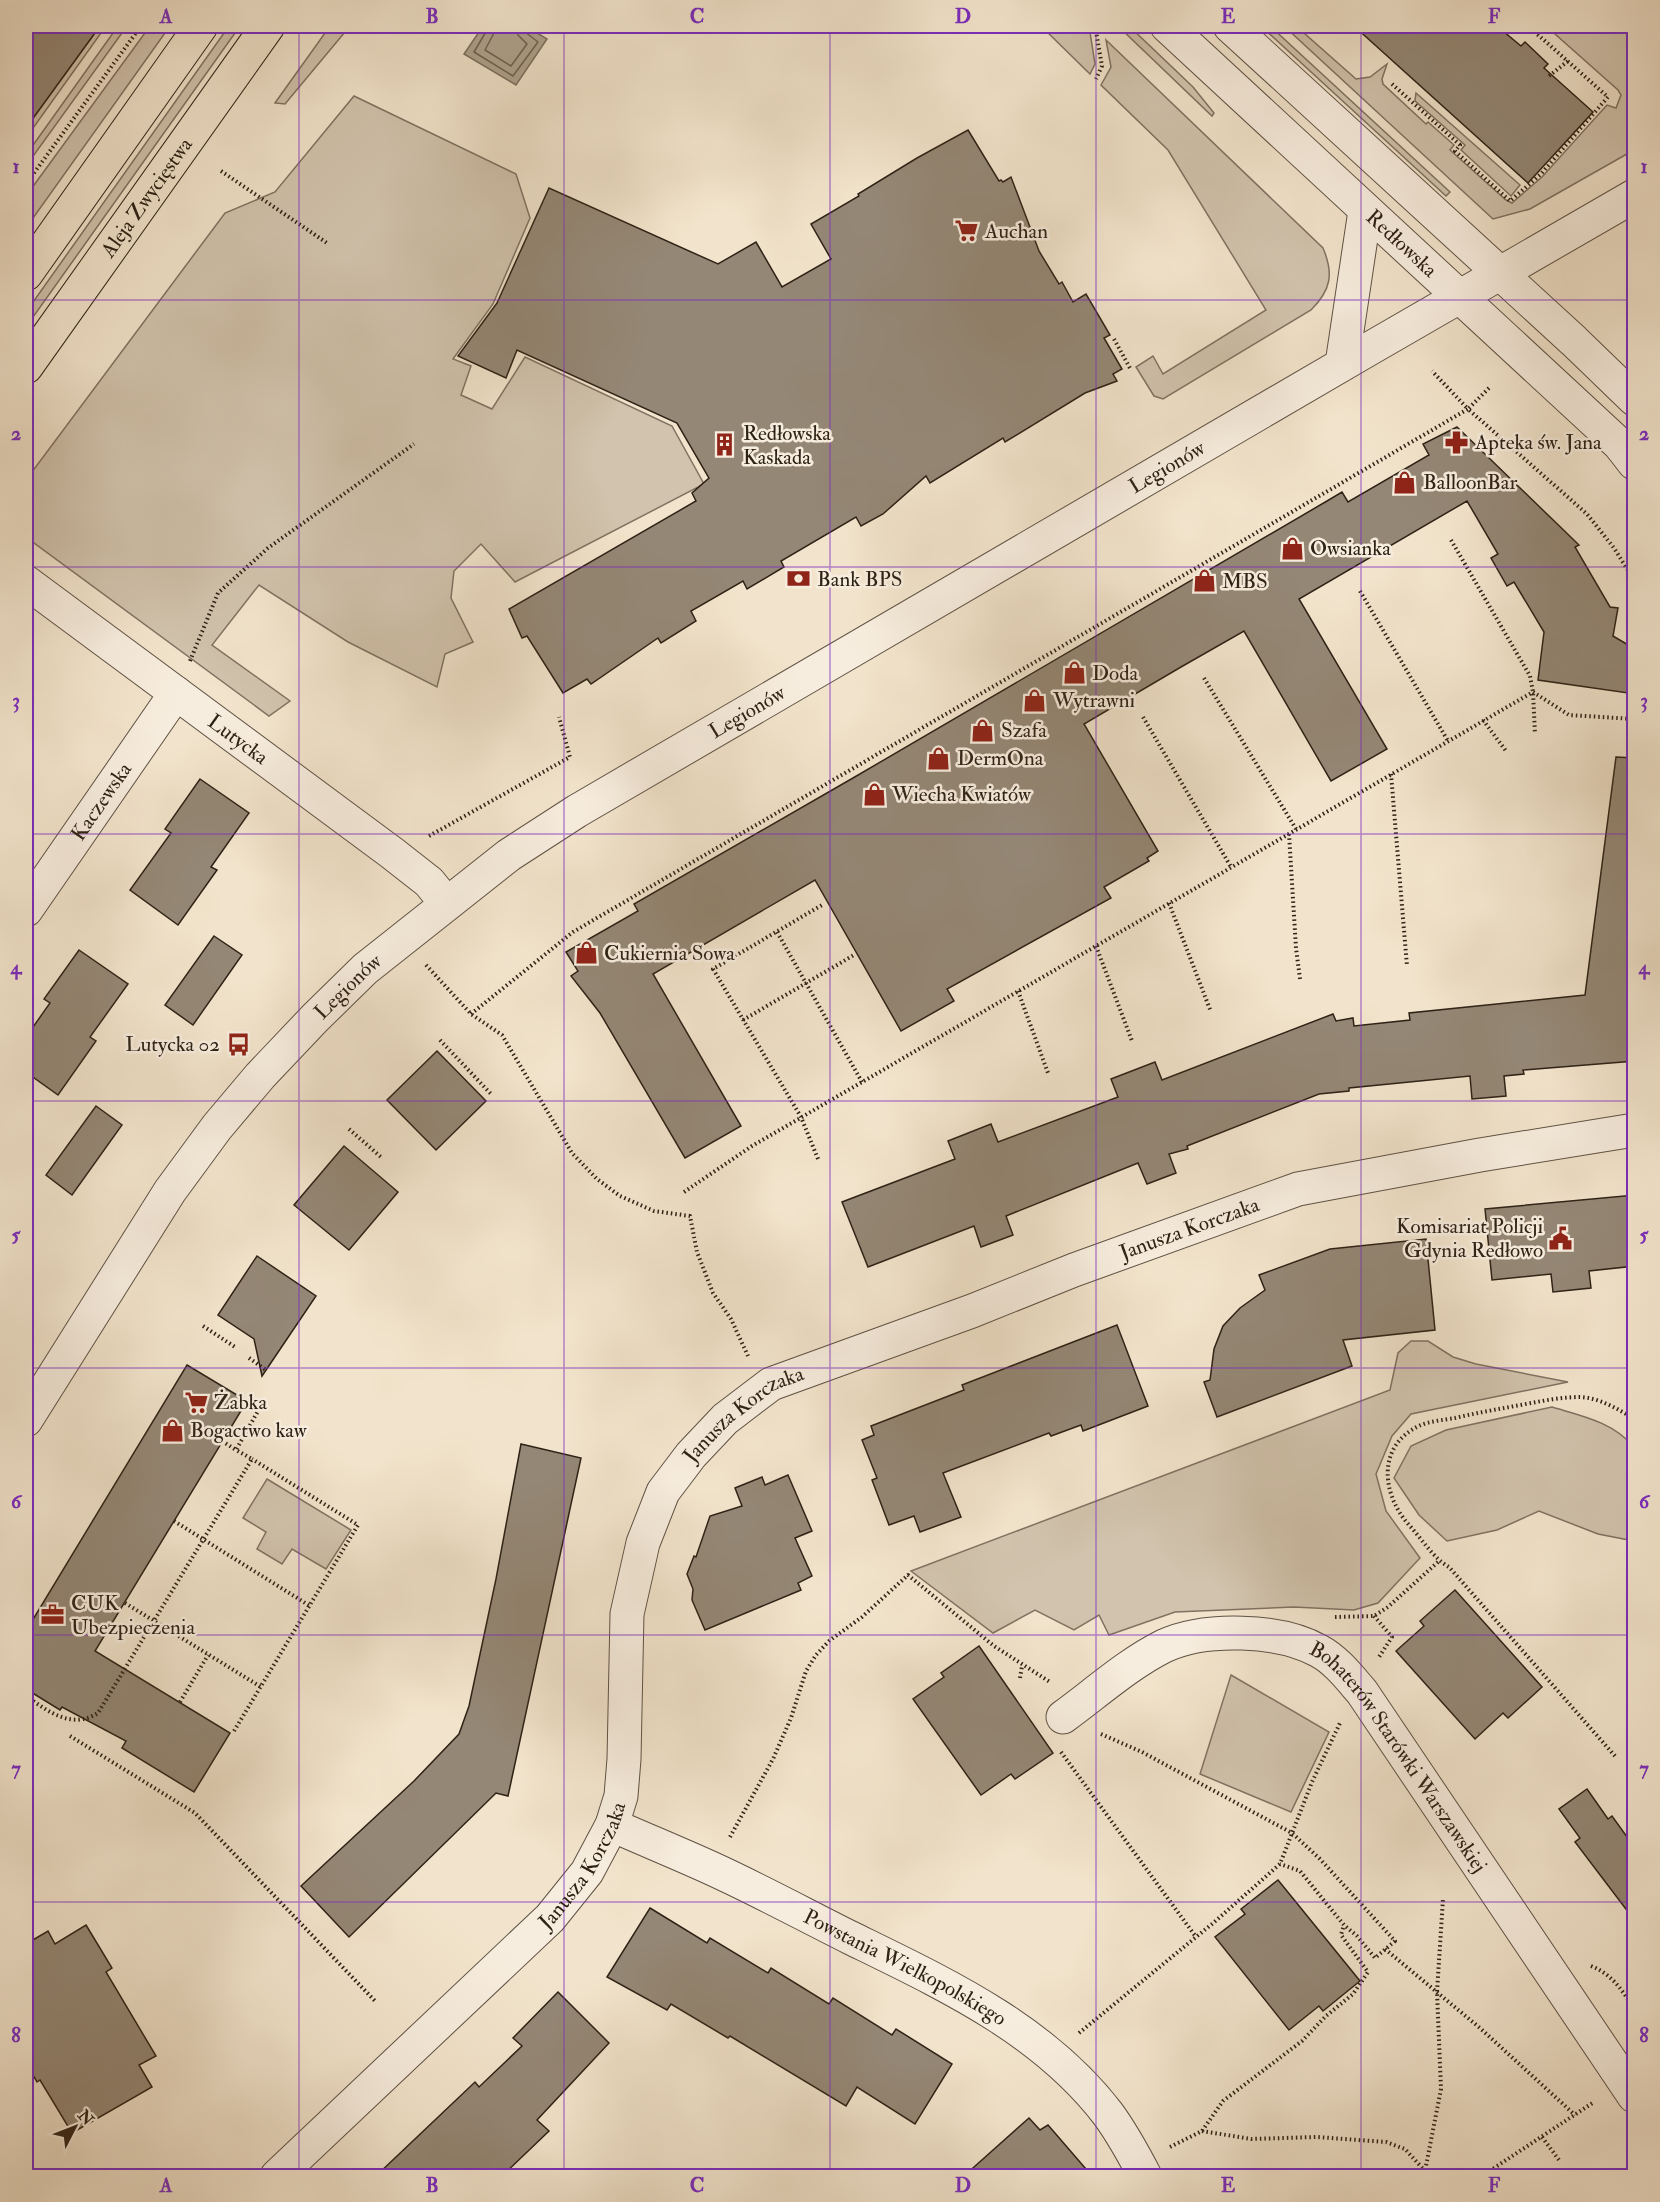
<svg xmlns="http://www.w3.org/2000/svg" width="1660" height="2202" font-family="'IM FELL Double Pica',serif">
<rect width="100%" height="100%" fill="#f2e4cc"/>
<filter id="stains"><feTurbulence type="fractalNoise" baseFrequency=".00333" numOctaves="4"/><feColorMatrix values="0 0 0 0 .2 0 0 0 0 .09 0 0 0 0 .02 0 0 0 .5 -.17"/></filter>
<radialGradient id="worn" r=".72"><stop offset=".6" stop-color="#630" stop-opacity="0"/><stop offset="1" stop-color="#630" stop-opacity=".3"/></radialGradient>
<!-- green -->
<g fill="#d1c3ad" stroke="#807262" stroke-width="1.5">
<polygon points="100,26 106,26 26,138 26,128"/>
<polygon points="118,26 127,26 26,166 26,155"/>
<polygon points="150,26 170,26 26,228 26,196"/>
<polygon points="229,26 240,26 26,327 26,312"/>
<polygon points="330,26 350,26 285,104 275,103"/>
<polygon points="1041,26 1089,26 1095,64 1090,74"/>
<polygon points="1118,26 1129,26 1193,87 1214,113 1212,116"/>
<polygon points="1261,26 1270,26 1450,192 1446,196"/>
<polygon points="1284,26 1296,26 1356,79 1370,77 1387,64 1382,79 1383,84 1426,124 1428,122 1454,145 1450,150 1506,200 1512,203 1542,177 1607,105 1616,108 1621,95 1618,90 1546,26 1634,26 1634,150 1530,209 1493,219"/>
<path d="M1106,40L1323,248C1334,274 1331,290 1311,310L1163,399L1154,396L1136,367L1153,356L1163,374L1266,310L1168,150L1101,85L1111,67Z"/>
<polygon points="1416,93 1520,185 1511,196 1461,150 1465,145 1415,101"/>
<polygon points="354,96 516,174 530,218 493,304 453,359 471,366 461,395 492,409 525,357 672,426 704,484 515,582 481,544 454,571 451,598 473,642 445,654 437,687 348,642 259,585 212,645 290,701 269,716 26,537 26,480 225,213 275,192"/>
<polygon points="1411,1341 1428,1341 1453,1357 1476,1364 1568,1382 1411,1414 1392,1436 1376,1474 1386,1511 1420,1558 1378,1603 1354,1610 1294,1607 1175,1612 1109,1635 1099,1615 1074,1630 1035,1610 993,1633 911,1571 1390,1390 1398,1353"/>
<path d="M1552,1407C1582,1416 1613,1422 1634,1447V1541L1598,1534L1539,1511L1497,1530L1447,1541L1419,1515L1394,1478L1411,1446L1446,1430Z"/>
<polygon points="267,1479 351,1530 326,1569 292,1549 282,1564 257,1549 266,1532 243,1518"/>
<polygon points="1231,1675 1329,1732 1291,1812 1200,1774"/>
</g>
<!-- water -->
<polygon fill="#afa28e" stroke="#7b6f5e" stroke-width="1.5" points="483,26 526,26 547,39 516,85 464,54"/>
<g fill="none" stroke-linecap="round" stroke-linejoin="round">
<!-- shore -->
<g stroke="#6e6252" stroke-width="1.5">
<polyline points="487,26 487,30 474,52 513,76 538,42 525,32 524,26"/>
<polyline points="495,26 494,33 485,50 511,66 527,44 518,35 516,26"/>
</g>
</g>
<!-- building -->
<g fill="#948775" stroke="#2e2216" stroke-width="1.5">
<polygon points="26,26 100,26 26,128"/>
<polygon points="1354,26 1497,26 1521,46 1525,42 1548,64 1544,68 1593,112 1528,183"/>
<polygon points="968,130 999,181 1001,180 1003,182 1011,177 1039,251 1059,284 1062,282 1073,302 1086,294 1110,335 1104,338 1122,369 1113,374 1117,381 1085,393 1005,442 1003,438 930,483 926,476 883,514 861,526 856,517 781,561 784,567 747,589 743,581 691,611 696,621 661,643 658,638 591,684 587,679 563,693 527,636 522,638 509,609 696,501 692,493 709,478 677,423 517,350 506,378 458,356 497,303 549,188 718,264 756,242 782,287 831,259 811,224 859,196 858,194 917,158"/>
<polygon points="1457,427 1579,545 1575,547 1610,607 1618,608 1613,636 1635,649 1635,694 1538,680 1544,632 1514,582 1507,586 1491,558 1498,554 1467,501 1299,599 1387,749 1331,781 1244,631 1181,667 1084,724 1158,851 1147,858 1149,861 1104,887 1111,898 947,989 954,1001 901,1031 815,880 653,974 741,1126 685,1158 600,1013 571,976 578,971 566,952 638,911 634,904 853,778 1327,501 1342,492 1348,502 1429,455 1423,444"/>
<polygon points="1616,757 1635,758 1635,1061 1523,1070 1524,1074 1504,1076 1506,1096 1472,1099 1470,1076 1349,1088 1349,1091 1319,1094 1187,1146 1188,1149 1169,1154 1176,1173 1147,1184 1138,1163 1006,1216 1013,1235 981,1247 974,1226 868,1267 842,1202 955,1159 948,1141 991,1124 998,1142 1118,1097 1111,1079 1155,1062 1162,1080 1333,1014 1336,1021 1353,1018 1354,1026 1410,1020 1409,1013 1585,995"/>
<polygon points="200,779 249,813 211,867 217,870 178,925 130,890 171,833 165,829"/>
<polygon points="214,936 242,955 193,1025 165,1005"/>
<polygon points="79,950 128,984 90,1037 96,1041 58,1095 26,1072 26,1037 50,1003 44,999"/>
<polygon points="437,1051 486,1101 436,1150 387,1100"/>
<polygon points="96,1106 122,1125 72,1195 46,1175"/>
<polygon points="344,1146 398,1192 349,1250 294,1205"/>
<polygon points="1635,1195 1635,1266 1589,1271 1591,1288 1553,1292 1551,1274 1492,1280 1485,1209"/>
<polygon points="1426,1239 1435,1330 1343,1340 1352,1366 1217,1417 1204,1382 1210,1380 1214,1349 1223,1326 1240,1308 1265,1290 1259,1275 1330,1249"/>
<polygon points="257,1256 316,1296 262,1376 254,1339 218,1315"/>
<polygon points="1117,1325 1148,1406 1083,1431 1081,1425 1051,1436 1049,1433 943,1473 961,1517 920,1532 914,1516 889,1525 872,1480 877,1478 862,1440 874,1435 871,1426 964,1390 962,1385"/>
<polygon points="187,1365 247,1401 95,1651 230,1733 194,1792 122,1748 126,1741 62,1707 60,1710 26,1689 26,1631"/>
<polygon points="521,1444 581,1458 508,1796 496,1793 349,1937 301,1886 414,1781 459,1734 469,1706 496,1579"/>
<polygon points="788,1475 812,1531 795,1538 812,1576 798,1583 801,1590 705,1630 692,1600 693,1589 687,1574 694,1556 696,1557 710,1516 742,1506 735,1488 762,1477 765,1485"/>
<polygon points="1455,1590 1542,1687 1508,1718 1503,1713 1475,1739 1396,1651 1424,1626 1420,1621"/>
<polygon points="979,1646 1053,1753 1015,1779 1011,1774 981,1795 913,1699 944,1677 941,1673"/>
<polygon points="1587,1789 1608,1819 1612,1816 1635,1848 1635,1921 1575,1842 1580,1838 1559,1809"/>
<polygon points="1278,1880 1360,1981 1323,2011 1319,2006 1289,2030 1215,1937 1245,1914 1241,1909"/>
<polygon points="650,1908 707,1943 710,1938 768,1973 771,1968 829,2004 833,1998 892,2035 896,2029 952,2064 915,2124 857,2087 846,2106 730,2036 728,2038 671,2004 667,2010 607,1977"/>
<polygon points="86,1925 112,1968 106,1972 156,2056 139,2065 152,2087 72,2133 40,2080 37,2082 26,2063 26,1944 48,1931 55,1944"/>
<polygon points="558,1992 609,2043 537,2120 549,2131 502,2176 376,2176 475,2082 479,2087 522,2046 513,2038"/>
<polygon points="1029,2118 1040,2130 1048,2125 1092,2176 964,2176"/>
</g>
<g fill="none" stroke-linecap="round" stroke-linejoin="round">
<defs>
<g id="minor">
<path id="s1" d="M1167,26L1620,445L1634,463"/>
<polyline points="1230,26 1574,341 1634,399"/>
<polyline points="1342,364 1365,211"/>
<path id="s2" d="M26,582L392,853L429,882L446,903"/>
<path id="s3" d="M26,910L176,693"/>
<path id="s4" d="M26,1420L170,1191L217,1127L260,1076L315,1018L365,969L509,855L577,811L1369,349L1634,196"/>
<path id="s5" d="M1063,1717C1096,1693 1128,1664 1164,1646C1205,1627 1280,1629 1319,1651C1336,1660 1349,1677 1362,1692L1634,2096"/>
<path id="s6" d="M612,1825C646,1840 680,1854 713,1869C759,1890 805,1915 851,1938C945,1984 1043,2029 1108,2114C1122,2133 1134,2155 1145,2176"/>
<path id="s7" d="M277,2176L550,1918L587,1872L612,1825L621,1796L624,1759L627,1614L643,1543L663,1492L691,1455L725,1419L771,1384L972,1311L1074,1270L1298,1189L1480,1155L1634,1130"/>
</g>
<g id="major">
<polyline points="26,274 201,26"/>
<path id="s8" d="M26,367L268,26"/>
</g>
</defs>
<!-- minor casing -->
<use href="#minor" stroke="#5f5244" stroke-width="35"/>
<!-- major casing -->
<use href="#major" stroke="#2e2216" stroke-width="35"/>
<!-- path -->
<g stroke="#2e2216" stroke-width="4" stroke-dasharray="1.5 3" stroke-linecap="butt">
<polyline points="1095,26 1102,66 1096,79"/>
<polyline points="1549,76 1568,61"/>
<polyline points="1392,84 1460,145 1455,151 1510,201 1540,175 1608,97 1528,26"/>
<polyline points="26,142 31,137"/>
<polyline points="221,171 327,243"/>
<polyline points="26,184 141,26"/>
<polyline points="1114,339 1131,370"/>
<polyline points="1489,388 1468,409 1587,514 1614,548 1634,580"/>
<polyline points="1451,540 1530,676 1533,692 1535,734"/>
<polyline points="1360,591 1448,741"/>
<polyline points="190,661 218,593 268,548 414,444"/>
<polyline points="1204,678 1296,829"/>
<polyline points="1143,717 1231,867"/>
<polyline points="1483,720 1506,751"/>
<polyline points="1391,774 1407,966"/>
<polyline points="1289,834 1296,948 1300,979"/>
<polyline points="429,836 570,757 559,717"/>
<polyline points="1169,903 1211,1012"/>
<polyline points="777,932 862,1082"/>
<polyline points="1096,946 1132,1041"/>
<polyline points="426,965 471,1014 502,1035 572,1153 597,1179 620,1196 654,1211 690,1216 697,1252 713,1293 731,1319 748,1356"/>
<polyline points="1018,991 1048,1073"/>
<polyline points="471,1014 573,932 1468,409 1432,371"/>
<polyline points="743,1020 854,955"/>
<polyline points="440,1040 492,1095"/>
<polyline points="349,1129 381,1157"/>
<polyline points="818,1159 801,1117 713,969 822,905"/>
<polyline points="684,1192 752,1146 1533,692 1569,715 1634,719"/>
<polyline points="203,1326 235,1347"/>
<polyline points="249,1358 266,1370"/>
<polyline points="222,1441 236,1450"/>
<polyline points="174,1521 310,1606"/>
<polyline points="125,1603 261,1687"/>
<polyline points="1374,1616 1392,1637 1379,1657"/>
<polyline points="1335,1617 1374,1616 1388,1607 1439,1561"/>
<polyline points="1020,1678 1022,1666"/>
<path d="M26,1696C48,1711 71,1730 98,1713L252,1459L236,1450L258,1411"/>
<polyline points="180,1702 208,1655"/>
<polyline points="234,1731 358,1525 252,1459"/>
<polyline points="1101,1734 1142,1752 1292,1833 1320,1859 1395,1941 1375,1958 1357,1936 1344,1925 1300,1871 1280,1864"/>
<polyline points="70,1736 195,1813 375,2001"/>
<polyline points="1061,1752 1196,1937"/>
<path d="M1615,1756L1449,1567C1433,1558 1422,1539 1409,1525C1382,1495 1376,1446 1419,1426C1429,1421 1444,1420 1455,1418C1480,1412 1505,1408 1531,1403C1547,1400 1564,1397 1580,1397C1600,1398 1618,1409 1634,1419"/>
<polyline points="730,1837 773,1759 791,1718 806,1671 816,1655 829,1641 862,1617 908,1575 994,1646 1050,1682"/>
<polyline points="1385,1949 1480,2028 1575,2115"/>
<path d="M1591,1966C1612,1974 1623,1991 1634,2009"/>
<polyline points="1079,2033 1212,1924 1280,1864 1312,1782 1340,1723"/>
<polyline points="1202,2131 1251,2139 1317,2137 1386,2142 1405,2149 1425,2171"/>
<polyline points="1542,2137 1559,2160"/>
<polyline points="1170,2147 1202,2131 1223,2101 1302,2041 1326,2016 1353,1994 1368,1972 1341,1935 1344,1925"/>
<polyline points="1431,2176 1425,2171 1441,2089 1437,1992 1443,1899"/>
<polyline points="1482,2176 1594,2102"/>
</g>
<!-- minor -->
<use href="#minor" stroke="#f7edde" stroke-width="33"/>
<!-- major -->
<use href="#major" stroke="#f2e4cc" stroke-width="33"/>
</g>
<!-- grid -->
<path fill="none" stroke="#7b2cbf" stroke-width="1.5" stroke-opacity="0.55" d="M299,26V2176M564,26V2176M830,26V2176M1096,26V2176M1361,26V2176M26,300H1634M26,567H1634M26,834H1634M26,1101H1634M26,1368H1634M26,1635H1634M26,1902H1634"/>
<!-- icons -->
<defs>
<symbol id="supermarket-bare" viewBox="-9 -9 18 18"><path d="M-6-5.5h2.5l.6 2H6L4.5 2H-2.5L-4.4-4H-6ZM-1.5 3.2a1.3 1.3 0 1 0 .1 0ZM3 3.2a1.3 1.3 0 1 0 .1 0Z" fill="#8f2418" stroke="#f7edde" stroke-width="2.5" paint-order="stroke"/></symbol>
<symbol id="pharmacy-bare" viewBox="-9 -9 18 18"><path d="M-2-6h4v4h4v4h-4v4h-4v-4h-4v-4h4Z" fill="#8f2418" stroke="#f7edde" stroke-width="2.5" paint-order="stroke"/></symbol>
<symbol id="building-bare" viewBox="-9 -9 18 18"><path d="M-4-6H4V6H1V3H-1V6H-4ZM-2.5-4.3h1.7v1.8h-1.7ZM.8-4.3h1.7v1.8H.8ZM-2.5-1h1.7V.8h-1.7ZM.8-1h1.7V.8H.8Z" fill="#8f2418" stroke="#f7edde" stroke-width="2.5" paint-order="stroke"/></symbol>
<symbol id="shop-bare" viewBox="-9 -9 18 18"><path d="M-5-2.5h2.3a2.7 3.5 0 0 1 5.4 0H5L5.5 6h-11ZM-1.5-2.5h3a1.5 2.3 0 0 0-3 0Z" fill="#8f2418" stroke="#f7edde" stroke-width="2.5" paint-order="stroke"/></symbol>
<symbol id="bank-bare" viewBox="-9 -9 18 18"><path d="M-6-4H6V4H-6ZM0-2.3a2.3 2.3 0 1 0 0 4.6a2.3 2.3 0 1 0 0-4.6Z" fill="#8f2418" stroke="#f7edde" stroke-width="2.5" paint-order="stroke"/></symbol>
<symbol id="bus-bare" viewBox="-9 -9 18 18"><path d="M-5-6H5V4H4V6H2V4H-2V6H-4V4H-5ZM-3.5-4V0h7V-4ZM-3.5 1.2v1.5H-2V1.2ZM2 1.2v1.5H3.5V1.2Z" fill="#8f2418" stroke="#f7edde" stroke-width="2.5" paint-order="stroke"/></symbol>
<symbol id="civic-bare" viewBox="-9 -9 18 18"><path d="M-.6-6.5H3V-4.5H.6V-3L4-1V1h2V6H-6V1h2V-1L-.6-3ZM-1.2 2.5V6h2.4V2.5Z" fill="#8f2418" stroke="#f7edde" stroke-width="2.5" paint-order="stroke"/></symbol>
<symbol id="office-bare" viewBox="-9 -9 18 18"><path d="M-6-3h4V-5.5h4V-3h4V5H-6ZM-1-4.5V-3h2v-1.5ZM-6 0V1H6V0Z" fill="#8f2418" stroke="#f7edde" stroke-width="2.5" paint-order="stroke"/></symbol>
</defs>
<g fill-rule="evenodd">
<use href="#supermarket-bare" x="950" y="214" width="33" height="33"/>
<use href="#pharmacy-bare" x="1440" y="426" width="33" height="33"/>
<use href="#building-bare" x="708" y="428" width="33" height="33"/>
<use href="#shop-bare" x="1388" y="466" width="33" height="33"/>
<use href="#shop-bare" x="1276" y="532" width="33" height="33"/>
<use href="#bank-bare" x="782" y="562" width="33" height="33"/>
<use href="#shop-bare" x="1188" y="564" width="33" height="33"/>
<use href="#shop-bare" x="1058" y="656" width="33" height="33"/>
<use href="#shop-bare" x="1018" y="684" width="33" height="33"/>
<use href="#shop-bare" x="966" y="714" width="33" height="33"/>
<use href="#shop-bare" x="922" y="742" width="33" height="33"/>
<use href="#shop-bare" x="858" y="778" width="33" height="33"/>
<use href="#shop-bare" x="570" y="936" width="33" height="33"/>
<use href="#bus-bare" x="222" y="1028" width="33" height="33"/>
<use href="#civic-bare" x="1544" y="1222" width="33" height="33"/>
<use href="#supermarket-bare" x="180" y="1386" width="33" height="33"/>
<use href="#shop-bare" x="156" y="1414" width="33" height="33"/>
<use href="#office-bare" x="36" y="1598" width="33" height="33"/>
</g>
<g text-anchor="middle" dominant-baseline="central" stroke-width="5" stroke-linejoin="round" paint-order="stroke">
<!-- street labels -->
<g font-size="21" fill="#2e2216" stroke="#f7edde">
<text stroke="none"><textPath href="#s8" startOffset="208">Aleja Zwycięstwa</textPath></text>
<text stroke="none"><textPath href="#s1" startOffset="320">Redłowska</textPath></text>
<text stroke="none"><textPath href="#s4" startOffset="1514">Legionów</textPath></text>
<text stroke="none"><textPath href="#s4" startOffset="1028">Legionów</textPath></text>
<text stroke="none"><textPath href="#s2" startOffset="264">Lutycka</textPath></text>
<text stroke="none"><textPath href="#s3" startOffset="132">Kaczewska</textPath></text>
<text stroke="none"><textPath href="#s4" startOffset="542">Legionów</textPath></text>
<text stroke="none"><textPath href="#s7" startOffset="1428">Janusza Korczaka</textPath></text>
<text stroke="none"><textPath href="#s7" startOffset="942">Janusza Korczaka</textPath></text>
<text stroke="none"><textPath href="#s5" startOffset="416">Bohaterów Starówki Warszawskiej</textPath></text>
<text stroke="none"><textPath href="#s7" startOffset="438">Janusza Korczaka</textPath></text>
<text stroke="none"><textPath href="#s6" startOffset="326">Powstania Wielkopolskiego</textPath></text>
</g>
<!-- poi labels -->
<g font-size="21" fill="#2e2216" stroke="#f7edde" text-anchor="start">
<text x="985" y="231">Auchan</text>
<text x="743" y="433">Redłowska<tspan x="743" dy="24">Kaskada</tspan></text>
<text x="1475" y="442">Apteka św. Jana</text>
<text x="1423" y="482">BalloonBar</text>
<text x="1310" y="548">Owsianka</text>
<text x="817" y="579">Bank BPS</text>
<text x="1222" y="581">MBS</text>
<text x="1092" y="673">Doda</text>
<text x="1053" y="700">Wytrawni</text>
<text x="1001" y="730">Szafa</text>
<text x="957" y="758">DermOna</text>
<text x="892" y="794">Wiecha Kwiatów</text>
<text x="604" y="953">Cukiernia Sowa</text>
<text x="220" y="1044" text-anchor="end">Lutycka 02</text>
<text x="1543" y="1226" text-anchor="end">Komisariat Policji<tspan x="1543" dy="24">Gdynia Redłowo</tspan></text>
<text x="214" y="1402">Żabka</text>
<text x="190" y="1430">Bogactwo kaw</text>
<text x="71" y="1603">CUK<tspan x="71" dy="24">Ubezpieczenia</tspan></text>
</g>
</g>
<!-- margin -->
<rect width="1660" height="2202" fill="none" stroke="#f2e4cc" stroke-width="66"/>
<!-- north arrow -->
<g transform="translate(75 2127) rotate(48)" stroke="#f7edde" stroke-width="4.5" paint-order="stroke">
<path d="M0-4.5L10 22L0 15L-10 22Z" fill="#2e2216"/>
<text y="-9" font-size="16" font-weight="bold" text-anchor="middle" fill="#2e2216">N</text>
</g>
<rect x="33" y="33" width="1594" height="2136" fill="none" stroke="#7b2cbf" stroke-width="2"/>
<g font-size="20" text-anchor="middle" font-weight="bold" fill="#7b2cbf">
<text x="166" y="23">A</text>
<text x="432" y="23">B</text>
<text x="697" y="23">C</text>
<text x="963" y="23">D</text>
<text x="1228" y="23">E</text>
<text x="1494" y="23">F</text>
<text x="16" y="173">1</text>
<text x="1644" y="173">1</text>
<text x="16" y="440">2</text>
<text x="1644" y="440">2</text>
<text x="16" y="707">3</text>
<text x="1644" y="707">3</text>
<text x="16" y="974">4</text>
<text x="1644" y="974">4</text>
<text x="16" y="1241">5</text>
<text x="1644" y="1241">5</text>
<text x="16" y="1508">6</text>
<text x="1644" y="1508">6</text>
<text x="16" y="1775">7</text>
<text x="1644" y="1775">7</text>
<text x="16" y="2042">8</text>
<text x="1644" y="2042">8</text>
<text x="166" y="2192">A</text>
<text x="432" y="2192">B</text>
<text x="697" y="2192">C</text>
<text x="963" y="2192">D</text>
<text x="1228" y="2192">E</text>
<text x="1494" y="2192">F</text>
</g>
<rect width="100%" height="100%" filter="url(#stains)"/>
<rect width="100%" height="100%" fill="url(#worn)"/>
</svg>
